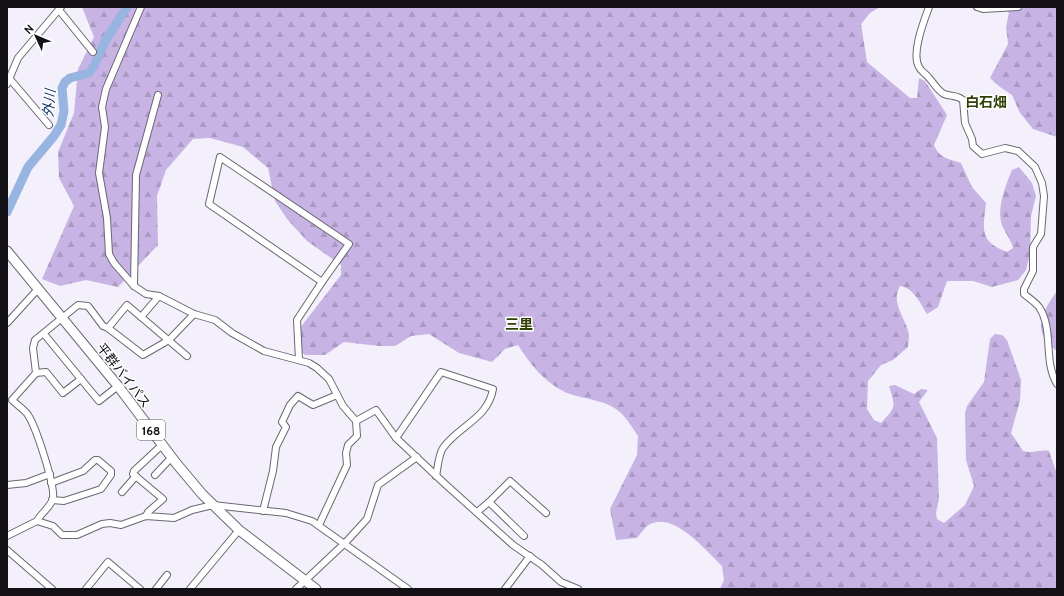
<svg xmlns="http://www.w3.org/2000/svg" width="1064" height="596" font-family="Cabin,'Noto Sans JP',sans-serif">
<defs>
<pattern id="forest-firs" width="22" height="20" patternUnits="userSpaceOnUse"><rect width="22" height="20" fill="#c7b3e4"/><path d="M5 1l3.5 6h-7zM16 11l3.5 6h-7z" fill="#aa99c3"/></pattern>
</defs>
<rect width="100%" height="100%" fill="#f4f0fb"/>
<!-- forest -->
<g fill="url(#forest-firs)">
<path d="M82,7H880L870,13L861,24L867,62L910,98H917L919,78L925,81L947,115L934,145C939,158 949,159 961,163L972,187L986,203C983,230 979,241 1007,252L1013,248C1011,239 1005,233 1002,225C996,208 1006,185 1012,170L1019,167L1032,183L1036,196L1031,216L1030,254L1026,270L1018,280L992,287L973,281H947L938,307L927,314C920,303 914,288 900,286C890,304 906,317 909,335C909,339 908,343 908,347L893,360L881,365L868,381L867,409L874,420L881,423C897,406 895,407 889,386L895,385L914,394L921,389L928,390L919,402L937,438L939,499L936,513L937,519L944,523L965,505L974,486L966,460L965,413L967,406L984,382L990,339L995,334L1002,335L1007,340L1021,380L1020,401L1011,433L1023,451C1033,454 1040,449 1049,451L1057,474V589H720L724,580L722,566C706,551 677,515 653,523C647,524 641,533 637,538L616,540L610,509L637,455L638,436C633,429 628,420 622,414C607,399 584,400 565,392C544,382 530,364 518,345L505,349L492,362L459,353L429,334L411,336L395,346H379L344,342L325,355H305L295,346L300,328L341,275V265L307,241L287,219L275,201L268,168L243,147L210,138L193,139L166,170L157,196L158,245L118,287L86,280L60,286L42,279L74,206L59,178L58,152L74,113L78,69L94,37Z"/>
<polygon points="1002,7 1057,7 1057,137 1033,129 1020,113 1012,95 1000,87 990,78 1008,44 1006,27 1009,13"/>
<path d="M1057,291V351C1030,332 1042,312 1057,291Z"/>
</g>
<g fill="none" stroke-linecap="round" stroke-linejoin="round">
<!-- river -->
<polyline stroke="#98b5e1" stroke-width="9" points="7,212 28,167 54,136 61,125 64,111 62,88 65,82 70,78 89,73 94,66 105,41 127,7"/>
<defs>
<g id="minor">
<polyline points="141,7 106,89 102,107 105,127 99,173 107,218 109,254 114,263 134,286 146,294 159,296 194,314 215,320 232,333 264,351 309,363 317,368 329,379 343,406 356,421 376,410 396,438 445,484 513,545 542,565 561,582 578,589"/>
<path d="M929,7C924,21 911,53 919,67C921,72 926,73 929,78C934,83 937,90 944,94C951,97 956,94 963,100L965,123L972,139L973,146L982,154L1005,148L1018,151L1035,167L1042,183L1044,196L1041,234L1033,247V271L1024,289V294C1029,298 1035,302 1039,307C1054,329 1043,361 1057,384"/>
<polyline points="977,7 983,9 1018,7"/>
<polyline points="59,10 93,52"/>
<polyline points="9,78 49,125"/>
<polyline points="7,84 18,58 61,7"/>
<polygon points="220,157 349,244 322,282 209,204"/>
<polyline points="134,286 136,175 158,95"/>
<polyline points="141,317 159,296"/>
<polyline points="7,323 38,289"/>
<polyline points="108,328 127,305 187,356"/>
<polyline points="44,334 99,401 118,386"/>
<polyline points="299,360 297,320 322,282"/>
<polyline points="36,373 46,372 63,393 81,379"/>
<path d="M396,438L441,372L493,389C488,419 458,426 443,448C438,456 438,467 436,476"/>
<polyline points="155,475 172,457"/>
<polyline points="51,483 83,471 95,460 98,460 111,471 111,475 101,489 64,501 52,500"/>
<polyline points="7,485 26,483 50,474"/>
<polyline points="122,492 136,476"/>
<polyline points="489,502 510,481 546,513"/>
<polyline points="263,511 273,471 276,447 286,427 282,422 290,405 298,396 313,405 337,395"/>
<polyline points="477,512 489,502 524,536"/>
<polyline points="146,516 148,512 163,499 133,474 134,471 162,445"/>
<path d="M37,521C41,513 51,507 53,498C55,485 36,427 28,415C25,410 17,405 12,400L36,373L33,348L35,340L78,305L88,306L103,326L108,328L143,355L169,340L194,314"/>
<polyline points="319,525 347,465 346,453 348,445 357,436 356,421"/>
<polyline points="7,536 37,521 53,526 62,535 77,535 102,524 110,523 121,525 146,516 174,518 192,510 213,505 286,513 312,521 408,589"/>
<polyline points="7,550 52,589"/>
<polyline points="86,589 108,562 140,589"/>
<polyline points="156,589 167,575"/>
<polyline points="190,589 239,530"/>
<polyline points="296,589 345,543 367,519 378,485 417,457"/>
<polyline points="505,589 530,556"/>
</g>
<polyline id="highway" points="7,251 118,386 176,463 202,494 239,530 316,589"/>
</defs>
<!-- minor casing -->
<use href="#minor" stroke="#6a6770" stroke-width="8"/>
<!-- highway casing -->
<use href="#highway" stroke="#6a6770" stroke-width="11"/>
<!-- minor -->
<use href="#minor" stroke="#fff" stroke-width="6"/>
<!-- highway -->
<use href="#highway" stroke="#fff" stroke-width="9"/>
</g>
<g text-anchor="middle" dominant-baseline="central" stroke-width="3" stroke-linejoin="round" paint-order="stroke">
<!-- shield labels -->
<rect fill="#fff" stroke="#5a585b" stroke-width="1" x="137" y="420" width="28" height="20" rx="3"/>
<g font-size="12" font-weight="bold" fill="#131115">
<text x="151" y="430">168</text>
</g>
<!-- street labels -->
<g font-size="13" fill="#131115" stroke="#fff">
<text transform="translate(124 375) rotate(52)">平群バイパス</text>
</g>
<!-- neighbourhood labels -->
<g font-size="14" font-weight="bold" fill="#303f06" stroke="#fff">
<text x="986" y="102">白石畑</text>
<text x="519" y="324">三里</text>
</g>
<!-- water labels -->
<g font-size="14" font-style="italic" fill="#14386d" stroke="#fff">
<text transform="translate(49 103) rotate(-85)">外川</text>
</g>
</g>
<!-- border -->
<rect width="1064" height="596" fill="none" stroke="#131115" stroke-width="16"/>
<!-- north arrow -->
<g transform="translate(36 36) rotate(314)" stroke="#ffffff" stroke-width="3" paint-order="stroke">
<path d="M0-3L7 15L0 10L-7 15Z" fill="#131115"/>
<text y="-6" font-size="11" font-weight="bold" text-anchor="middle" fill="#131115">N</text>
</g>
</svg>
